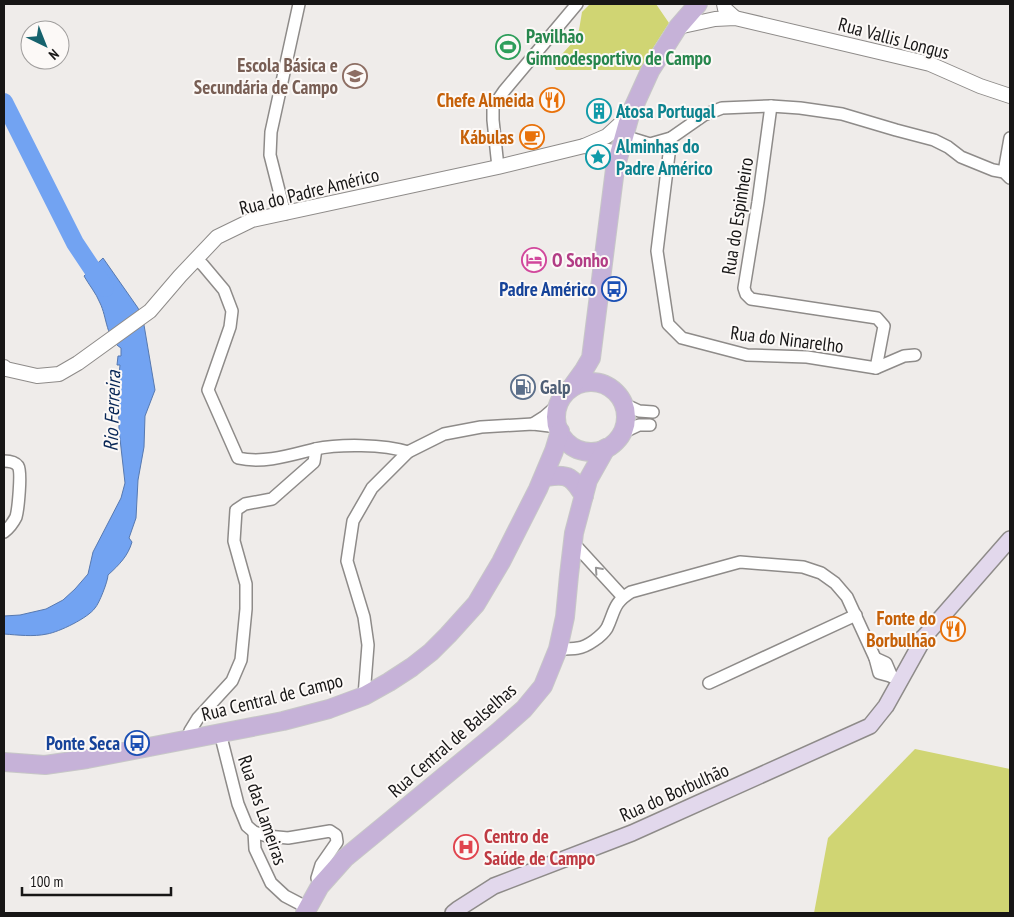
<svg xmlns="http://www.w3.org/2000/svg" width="1014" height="917" font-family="'PT Sans Narrow',sans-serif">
<rect width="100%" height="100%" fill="#efecea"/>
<!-- green -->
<g fill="#d0d573">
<polygon points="590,4 656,4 669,23 646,59 641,70 556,70 553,64 574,41 579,30 582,12"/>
<polygon points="915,749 1010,769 1010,913 814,913 828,838"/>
</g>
<!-- water -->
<path fill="#72a3f2" stroke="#5779b0" d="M103,258L138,308L144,325L155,390L145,416L144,447L138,480L136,518L129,538L132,542C128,556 119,565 108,575C108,581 99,604 95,608C88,618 59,632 47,634C33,637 18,635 4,634V616L20,615L46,609L63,600L75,589L88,574L93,552L121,498L125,483L119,430L118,385L120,365H117L118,356H121V348C106,339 107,317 100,303C96,293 89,285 84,276Z"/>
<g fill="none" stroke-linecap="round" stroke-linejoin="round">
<!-- river -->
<polyline stroke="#72a3f2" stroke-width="18" points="4,102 75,243 105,288"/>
<defs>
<g id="minor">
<polyline points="771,106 758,202 744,288 746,294 751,299 877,318 884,326 876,368"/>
<polyline points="624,136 650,144 671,138 704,115 722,108 771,106 800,108 842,114 896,130 934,140 948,147 961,157 993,170 1004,172 1010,178"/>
<polyline points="671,138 657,251 668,324 682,338 747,355 807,357 876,368 904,356 915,355"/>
<polyline points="498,167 493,120 493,107 504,91 577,4"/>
<polyline points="1004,172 1010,138"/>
<polyline points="285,214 270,155 271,132 299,4"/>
<path d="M196,259L203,265L224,290L232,311L230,327L208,390L238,458C263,464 291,455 315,449C339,444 384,444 408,452"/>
<polyline points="624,404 639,411 653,412"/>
<polyline points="533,424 544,417 559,404"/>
<polyline points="622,433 639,425 650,425"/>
<path d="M4,461C9,461 15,462 18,466C22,472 18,510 16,517C13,523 9,528 4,532"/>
<polyline points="573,544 578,548 623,597"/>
<path d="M558,649C565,649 572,649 578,648C587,647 602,636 607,628C615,611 613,603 631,592L740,562L803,567L821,573L835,583L847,597L875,658L879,673L901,679"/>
<polyline points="875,658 886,663 892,677"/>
<polyline points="709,683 856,615"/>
<polyline points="364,696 368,645 364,617 347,561 353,521 372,488 408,452 444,434 481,427 533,424 558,427"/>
<polyline points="220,733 238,804 247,826 254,832 267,836 288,838 330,831 336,835 337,842 321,865 317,878 320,886"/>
<polyline points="187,740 190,731 198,718 232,681 241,660 246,609 246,584 234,541 236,510 245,504 272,499 314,462 316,449"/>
<polyline points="254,832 255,849 271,883 285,896 308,908"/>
</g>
<g id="tertiary">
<polyline points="724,4 725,9 735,18"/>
<polyline points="678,27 715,19 735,18 930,64 980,86 1010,96"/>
<polyline points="584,146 619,153"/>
<polyline points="4,367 6,369 37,376 59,374 78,363 150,311 180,276 217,237 252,220 498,167 584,146 607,136 630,115"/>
</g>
<g id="secondary">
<polyline points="918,642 925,636 1010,539"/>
<polyline points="453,913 458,909 494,886 632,833 870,726 886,706 925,636"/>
</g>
<g id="primary">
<circle cx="591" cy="417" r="35"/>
<polyline points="571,388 584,370 591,358 615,169 630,115 650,71 678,27 698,4"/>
<path d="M547,477C569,473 573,478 584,496"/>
<polyline points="4,762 45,765 87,759 283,721 329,709 364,696 389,682 412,667 431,652 448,635 476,604 501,562 538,489 554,451 560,431"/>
<polyline points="305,913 320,886 345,858 498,732 524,709 543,686 558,649 565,617 569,575 574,533 588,480 606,448"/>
</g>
</defs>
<!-- minor casing -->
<use href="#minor" stroke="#8e8b89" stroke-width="14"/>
<!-- tertiary casing -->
<use href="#tertiary" stroke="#8e8b89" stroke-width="16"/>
<!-- secondary casing -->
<use href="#secondary" stroke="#8e8b89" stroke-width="18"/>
<!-- primary casing -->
<use href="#primary" stroke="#c7c7c7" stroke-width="20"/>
<!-- minor -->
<use href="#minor" stroke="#fff" stroke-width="11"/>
<!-- tertiary -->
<use href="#tertiary" stroke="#fff" stroke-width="14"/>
<!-- secondary -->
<use href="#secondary" stroke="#e2d8ec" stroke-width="15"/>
<!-- primary -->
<use href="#primary" stroke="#c6b2d8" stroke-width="18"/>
</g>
<!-- one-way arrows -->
<defs><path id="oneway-chevron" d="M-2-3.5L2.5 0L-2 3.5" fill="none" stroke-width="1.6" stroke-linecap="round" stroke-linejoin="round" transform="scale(1.25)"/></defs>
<use stroke="#979696" href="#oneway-chevron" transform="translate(598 570) rotate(-132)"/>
<!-- icons -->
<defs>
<symbol id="stadium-ring" viewBox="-11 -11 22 22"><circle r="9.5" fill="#fcf9f7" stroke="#2e9e5b" stroke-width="1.5"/><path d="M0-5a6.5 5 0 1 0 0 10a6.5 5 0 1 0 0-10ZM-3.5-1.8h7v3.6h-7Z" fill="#2e9e5b"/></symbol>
<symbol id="school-ring" viewBox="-11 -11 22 22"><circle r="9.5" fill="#fcf9f7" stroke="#8d6e63" stroke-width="1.5"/><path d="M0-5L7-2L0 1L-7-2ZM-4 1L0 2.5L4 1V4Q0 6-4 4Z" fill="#8d6e63"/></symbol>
<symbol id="restaurant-ring" viewBox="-11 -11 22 22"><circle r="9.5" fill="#fcf9f7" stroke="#e8710a" stroke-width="1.5"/><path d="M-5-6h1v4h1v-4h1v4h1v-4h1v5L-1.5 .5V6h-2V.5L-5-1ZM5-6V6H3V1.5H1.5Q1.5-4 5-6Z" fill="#e8710a"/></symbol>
<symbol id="building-ring" viewBox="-11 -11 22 22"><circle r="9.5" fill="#fcf9f7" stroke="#0f9aa8" stroke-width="1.5"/><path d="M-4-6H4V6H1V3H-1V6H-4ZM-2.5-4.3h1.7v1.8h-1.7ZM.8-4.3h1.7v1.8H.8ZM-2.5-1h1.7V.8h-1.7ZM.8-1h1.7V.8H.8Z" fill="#0f9aa8"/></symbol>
<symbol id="cafe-ring" viewBox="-11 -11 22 22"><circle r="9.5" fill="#fcf9f7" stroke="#e8710a" stroke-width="1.5"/><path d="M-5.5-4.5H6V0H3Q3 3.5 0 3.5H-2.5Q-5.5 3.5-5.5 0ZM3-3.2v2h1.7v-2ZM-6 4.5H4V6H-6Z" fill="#e8710a"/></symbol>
<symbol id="sight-ring" viewBox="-11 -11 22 22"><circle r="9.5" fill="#fcf9f7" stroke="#0f9aa8" stroke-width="1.5"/><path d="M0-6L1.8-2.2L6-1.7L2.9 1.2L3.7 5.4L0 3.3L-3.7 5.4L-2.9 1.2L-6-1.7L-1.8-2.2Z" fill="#0f9aa8"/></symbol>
<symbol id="hotel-ring" viewBox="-11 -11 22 22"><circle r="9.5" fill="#fcf9f7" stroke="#d1479c" stroke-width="1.5"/><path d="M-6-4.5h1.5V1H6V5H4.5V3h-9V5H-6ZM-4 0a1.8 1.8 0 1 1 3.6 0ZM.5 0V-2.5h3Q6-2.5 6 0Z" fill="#d1479c"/></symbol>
<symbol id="bus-ring" viewBox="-11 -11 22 22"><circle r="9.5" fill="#fcf9f7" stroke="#1a4fb4" stroke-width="1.5"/><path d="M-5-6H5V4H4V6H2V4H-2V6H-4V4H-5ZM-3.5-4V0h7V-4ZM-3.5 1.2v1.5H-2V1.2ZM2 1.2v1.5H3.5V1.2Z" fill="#1a4fb4"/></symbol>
<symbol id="fuel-ring" viewBox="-11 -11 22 22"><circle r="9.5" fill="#fcf9f7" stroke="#5c6f8a" stroke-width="1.5"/><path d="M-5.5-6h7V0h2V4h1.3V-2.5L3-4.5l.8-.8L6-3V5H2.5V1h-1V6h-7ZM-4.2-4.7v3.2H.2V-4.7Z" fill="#5c6f8a"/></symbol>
<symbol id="hospital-ring" viewBox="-11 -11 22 22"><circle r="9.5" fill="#fcf9f7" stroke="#e0444e" stroke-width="1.5"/><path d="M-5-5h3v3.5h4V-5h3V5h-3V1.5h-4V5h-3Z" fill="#e0444e"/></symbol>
</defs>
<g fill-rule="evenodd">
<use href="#stadium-ring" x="494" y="33" width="28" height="28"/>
<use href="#school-ring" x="341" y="62" width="28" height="28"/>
<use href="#restaurant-ring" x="538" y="86" width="28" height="28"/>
<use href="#building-ring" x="585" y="97" width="28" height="28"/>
<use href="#cafe-ring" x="518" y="123" width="28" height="28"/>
<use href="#sight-ring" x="584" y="143" width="28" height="28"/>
<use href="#hotel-ring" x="520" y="246" width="28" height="28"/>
<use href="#bus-ring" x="600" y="275" width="28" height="28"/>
<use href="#fuel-ring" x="509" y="373" width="28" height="28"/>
<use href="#restaurant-ring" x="939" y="615" width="28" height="28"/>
<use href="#bus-ring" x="123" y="729" width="28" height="28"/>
<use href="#hospital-ring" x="452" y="833" width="28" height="28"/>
</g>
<g text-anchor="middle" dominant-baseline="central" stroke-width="4" stroke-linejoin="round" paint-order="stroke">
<!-- leisure labels -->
<g font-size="19" font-weight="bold" fill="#27864d" stroke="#fcf9f7" text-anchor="start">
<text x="526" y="36">Pavilhão<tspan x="526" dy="22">Gimnodesportivo de Campo</tspan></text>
</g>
<!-- street labels -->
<g font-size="19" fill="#171616" stroke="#fcf9f7">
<text transform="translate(894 38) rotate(15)">Rua Vallis Longus</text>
<text transform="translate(309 191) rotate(-14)">Rua do Padre Américo</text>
<text transform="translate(737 216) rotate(-81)">Rua do Espinheiro</text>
<text transform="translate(787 339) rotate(7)">Rua do Ninarelho</text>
<text transform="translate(272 697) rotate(-14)">Rua Central de Campo</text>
<text transform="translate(452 740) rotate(-41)">Rua Central de Balselhas</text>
<text transform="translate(674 792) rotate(-24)">Rua do Borbulhão</text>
<text transform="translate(263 810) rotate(71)">Rua das Lameiras</text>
</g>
<!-- education labels -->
<g font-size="19" font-weight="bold" fill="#785e54" stroke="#fcf9f7" text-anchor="end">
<text x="338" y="65">Escola Básica e<tspan x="338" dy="22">Secundária de Campo</tspan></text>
</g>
<!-- food labels -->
<g font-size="19" font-weight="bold" fill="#c56008" stroke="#fcf9f7" text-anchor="end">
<text x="534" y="100">Chefe Almeida</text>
<text x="514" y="137">Kábulas</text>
<text x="936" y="618">Fonte do<tspan x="936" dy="22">Borbulhão</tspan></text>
</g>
<!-- culture labels -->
<g font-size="19" font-weight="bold" fill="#0d838f" stroke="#fcf9f7" text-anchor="start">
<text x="616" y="111">Atosa Portugal</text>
<text x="616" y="146">Alminhas do<tspan x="616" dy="22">Padre Américo</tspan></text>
</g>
<!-- hotel labels -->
<g font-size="19" font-weight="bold" fill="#b23c85" stroke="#fcf9f7" text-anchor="start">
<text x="552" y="260">O Sonho</text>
</g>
<!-- transit labels -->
<g font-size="19" font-weight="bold" fill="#164399" stroke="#fcf9f7" text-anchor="end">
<text x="596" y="289">Padre Américo</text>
<text x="120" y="743">Ponte Seca</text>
</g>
<!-- service labels -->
<g font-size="19" font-weight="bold" fill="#4e5e75" stroke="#fcf9f7" text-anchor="start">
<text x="540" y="387">Galp</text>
</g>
<!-- health labels -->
<g font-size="19" font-weight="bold" fill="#be3a42" stroke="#fcf9f7" text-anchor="start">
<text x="484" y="836">Centro de<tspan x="484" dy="22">Saúde de Campo</tspan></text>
</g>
<!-- water labels -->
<g font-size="20" font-style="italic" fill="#082656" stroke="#fcf9f7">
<text transform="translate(112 411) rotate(-88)">Rio Ferreira</text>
</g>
</g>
<!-- border -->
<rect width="1014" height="917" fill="none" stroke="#171616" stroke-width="10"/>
<!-- north arrow -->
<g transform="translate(45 45) rotate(137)"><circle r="24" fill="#fcf9f7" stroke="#a09e9d"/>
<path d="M0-4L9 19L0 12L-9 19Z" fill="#16626d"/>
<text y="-8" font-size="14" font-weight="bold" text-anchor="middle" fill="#171616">N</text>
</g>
<!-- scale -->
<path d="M22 887v8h149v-8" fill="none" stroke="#171616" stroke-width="2.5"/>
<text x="30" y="887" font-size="15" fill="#171616" stroke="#fcf9f7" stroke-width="4" paint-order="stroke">100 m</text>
</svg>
